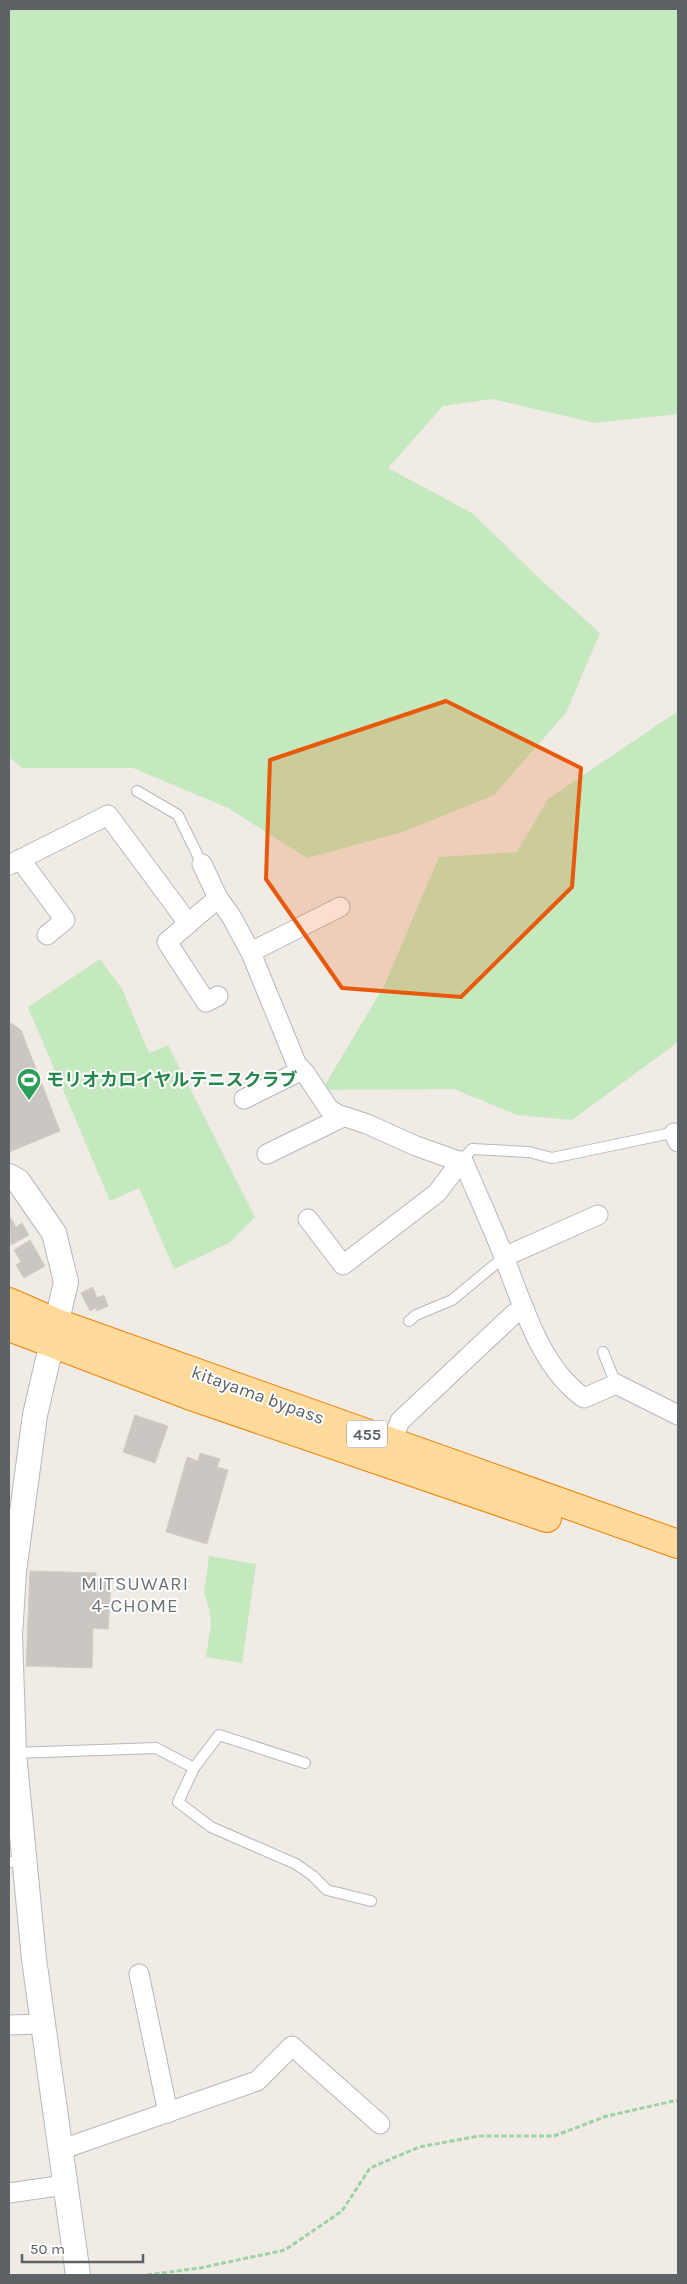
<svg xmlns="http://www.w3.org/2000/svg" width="687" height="2284" font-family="Karla,'Noto Sans JP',sans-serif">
<rect width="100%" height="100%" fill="#f0ebe4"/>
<!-- green -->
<g fill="#c5e9bf">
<polygon points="9,9 678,9 678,414 595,423 492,399 443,406 388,468 472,513 539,578 600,633 566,713 494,795 403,832 307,858 228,808 133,768 22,768 9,757"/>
<polygon points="678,711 678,1042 572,1120 517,1115 454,1089 322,1090 385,984 439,857 517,852 548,799"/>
<polygon points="100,959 122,989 149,1053 168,1045 255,1217 229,1243 174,1269 139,1188 110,1201 28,1007"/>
<polygon points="209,1556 256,1564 242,1663 206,1657 211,1624 209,1608 204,1593"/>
</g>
<!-- building -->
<g fill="#cbc6c1" stroke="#d5ccc2">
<polygon points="11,1023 21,1030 60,1131 9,1152 9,1024"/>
<polygon points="9,1215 16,1227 22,1223 29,1235 11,1245"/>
<polygon points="30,1240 45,1266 24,1278 16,1265 21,1262 14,1250"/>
<polygon points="93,1287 97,1298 104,1295 108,1306 97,1311 96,1308 90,1311 81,1293"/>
<polygon points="135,1415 168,1426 155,1463 123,1452"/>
<polygon points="200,1453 220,1459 217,1467 228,1470 207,1544 166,1532 187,1457 198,1461"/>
<polygon points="30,1571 96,1573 96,1580 111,1581 108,1629 93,1628 92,1668 26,1666"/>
</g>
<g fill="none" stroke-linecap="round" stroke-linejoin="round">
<defs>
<g id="service">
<polyline points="137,791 178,815 202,864"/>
<polyline points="461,1161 472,1149 529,1152 552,1158 676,1132"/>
<polyline points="409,1321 416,1315 452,1300 504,1257"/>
<polyline points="603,1352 616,1384"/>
<polyline points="14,1753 156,1748 194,1768 219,1735 305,1763"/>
<polyline points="194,1768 178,1802 211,1827 296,1864 313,1876 327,1890 371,1901"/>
<polyline points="9,1862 25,1861"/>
</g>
<g id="minor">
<polyline points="20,859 65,920 47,935"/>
<path d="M202,864L218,898L231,916L251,953L297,1065L305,1073L329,1109L337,1114L367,1124L416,1146L464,1163C477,1194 492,1226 504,1257C523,1305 540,1367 584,1398L616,1384L678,1415"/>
<polyline points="9,865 108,815 188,923"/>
<polyline points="218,898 167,942 206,1002 218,996"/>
<polyline points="251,952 340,907"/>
<polyline points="244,1099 302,1070"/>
<polyline points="674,1133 678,1142"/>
<polyline points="267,1154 343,1117"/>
<polyline points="308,1219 343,1265 437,1193 461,1161"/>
<polyline points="504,1257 598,1215"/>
<polyline points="391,1443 400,1421 514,1314 524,1308"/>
<polyline points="139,1974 168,2113"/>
<polyline points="9,2025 42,2024"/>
<polyline points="60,2150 257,2081 292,2046 380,2124"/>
<polyline points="9,2193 65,2185"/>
</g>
<polyline id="tertiary" points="9,1176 18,1181 54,1233 66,1282 35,1415 14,1572 10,1635 14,1753 34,1959 78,2275"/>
<g id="trunk">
<polyline points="9,1302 57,1323 678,1544"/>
<polyline points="9,1327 191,1396 547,1518"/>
</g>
</defs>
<!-- service casing -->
<use href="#service" stroke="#b5b8bc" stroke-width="12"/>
<!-- minor casing -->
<use href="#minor" stroke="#b5b8bc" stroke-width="21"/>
<!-- tertiary casing -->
<use href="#tertiary" stroke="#b5b8bc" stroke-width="26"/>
<!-- trunk casing -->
<use href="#trunk" stroke="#f48300" stroke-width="30"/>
<!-- path -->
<polyline stroke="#9bd2a3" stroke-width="3" stroke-dasharray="5 2.5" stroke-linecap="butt" points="147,2275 200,2268 285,2250 342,2211 370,2168 419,2147 479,2136 554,2136 607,2116 678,2100"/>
<!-- service -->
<use href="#service" stroke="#fff" stroke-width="10"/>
<!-- minor -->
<use href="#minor" stroke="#fff" stroke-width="19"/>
<!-- tertiary -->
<use href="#tertiary" stroke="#fff" stroke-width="24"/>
<!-- trunk -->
<use href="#trunk" stroke="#ffda9b" stroke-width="28"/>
</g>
<!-- marked area -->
<path fill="#e8590c" fill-opacity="0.2" stroke="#e8590c" stroke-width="4" stroke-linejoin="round" d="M446,701L581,768L572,887L461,997L342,988L266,879L270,760Z"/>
<!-- icons -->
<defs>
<symbol id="stadium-pin" viewBox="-11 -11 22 30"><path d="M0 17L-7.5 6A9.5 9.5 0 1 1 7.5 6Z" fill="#2e9e5b" stroke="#fff"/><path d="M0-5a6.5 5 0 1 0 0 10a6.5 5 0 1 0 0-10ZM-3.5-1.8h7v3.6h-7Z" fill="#fff"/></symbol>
</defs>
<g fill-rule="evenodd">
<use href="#stadium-pin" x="15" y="1066" width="28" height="38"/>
</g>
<g text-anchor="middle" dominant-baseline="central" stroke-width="4" stroke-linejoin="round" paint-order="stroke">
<!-- shield labels -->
<rect fill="#fff" stroke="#8d9194" stroke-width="1" x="347" y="1420.5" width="40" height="27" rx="4"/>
<g font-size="16" font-weight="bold" fill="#5c6266">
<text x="367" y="1434">455</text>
</g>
<!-- leisure labels -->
<g font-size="18" font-weight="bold" fill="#27864d" stroke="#fff" text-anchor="start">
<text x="46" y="1080">モリオカロイヤルテニスクラブ</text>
</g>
<!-- street labels -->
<g font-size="18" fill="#5c6266" stroke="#fff">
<text transform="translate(258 1395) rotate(20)">kitayama bypass</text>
</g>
<!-- neighbourhood labels -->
<g font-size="19" letter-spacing="1" fill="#6d7478" stroke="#fff">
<text x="135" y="1584">MITSUWARI<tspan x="135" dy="22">4-CHOME</tspan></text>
</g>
</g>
<!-- border -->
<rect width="687" height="2284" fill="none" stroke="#5c6266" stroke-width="20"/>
<!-- scale -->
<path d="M22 2254v8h121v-8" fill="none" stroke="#5c6266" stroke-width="2.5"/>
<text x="30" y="2254" font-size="15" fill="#5c6266" stroke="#ffffff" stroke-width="4" paint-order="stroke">50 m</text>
</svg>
